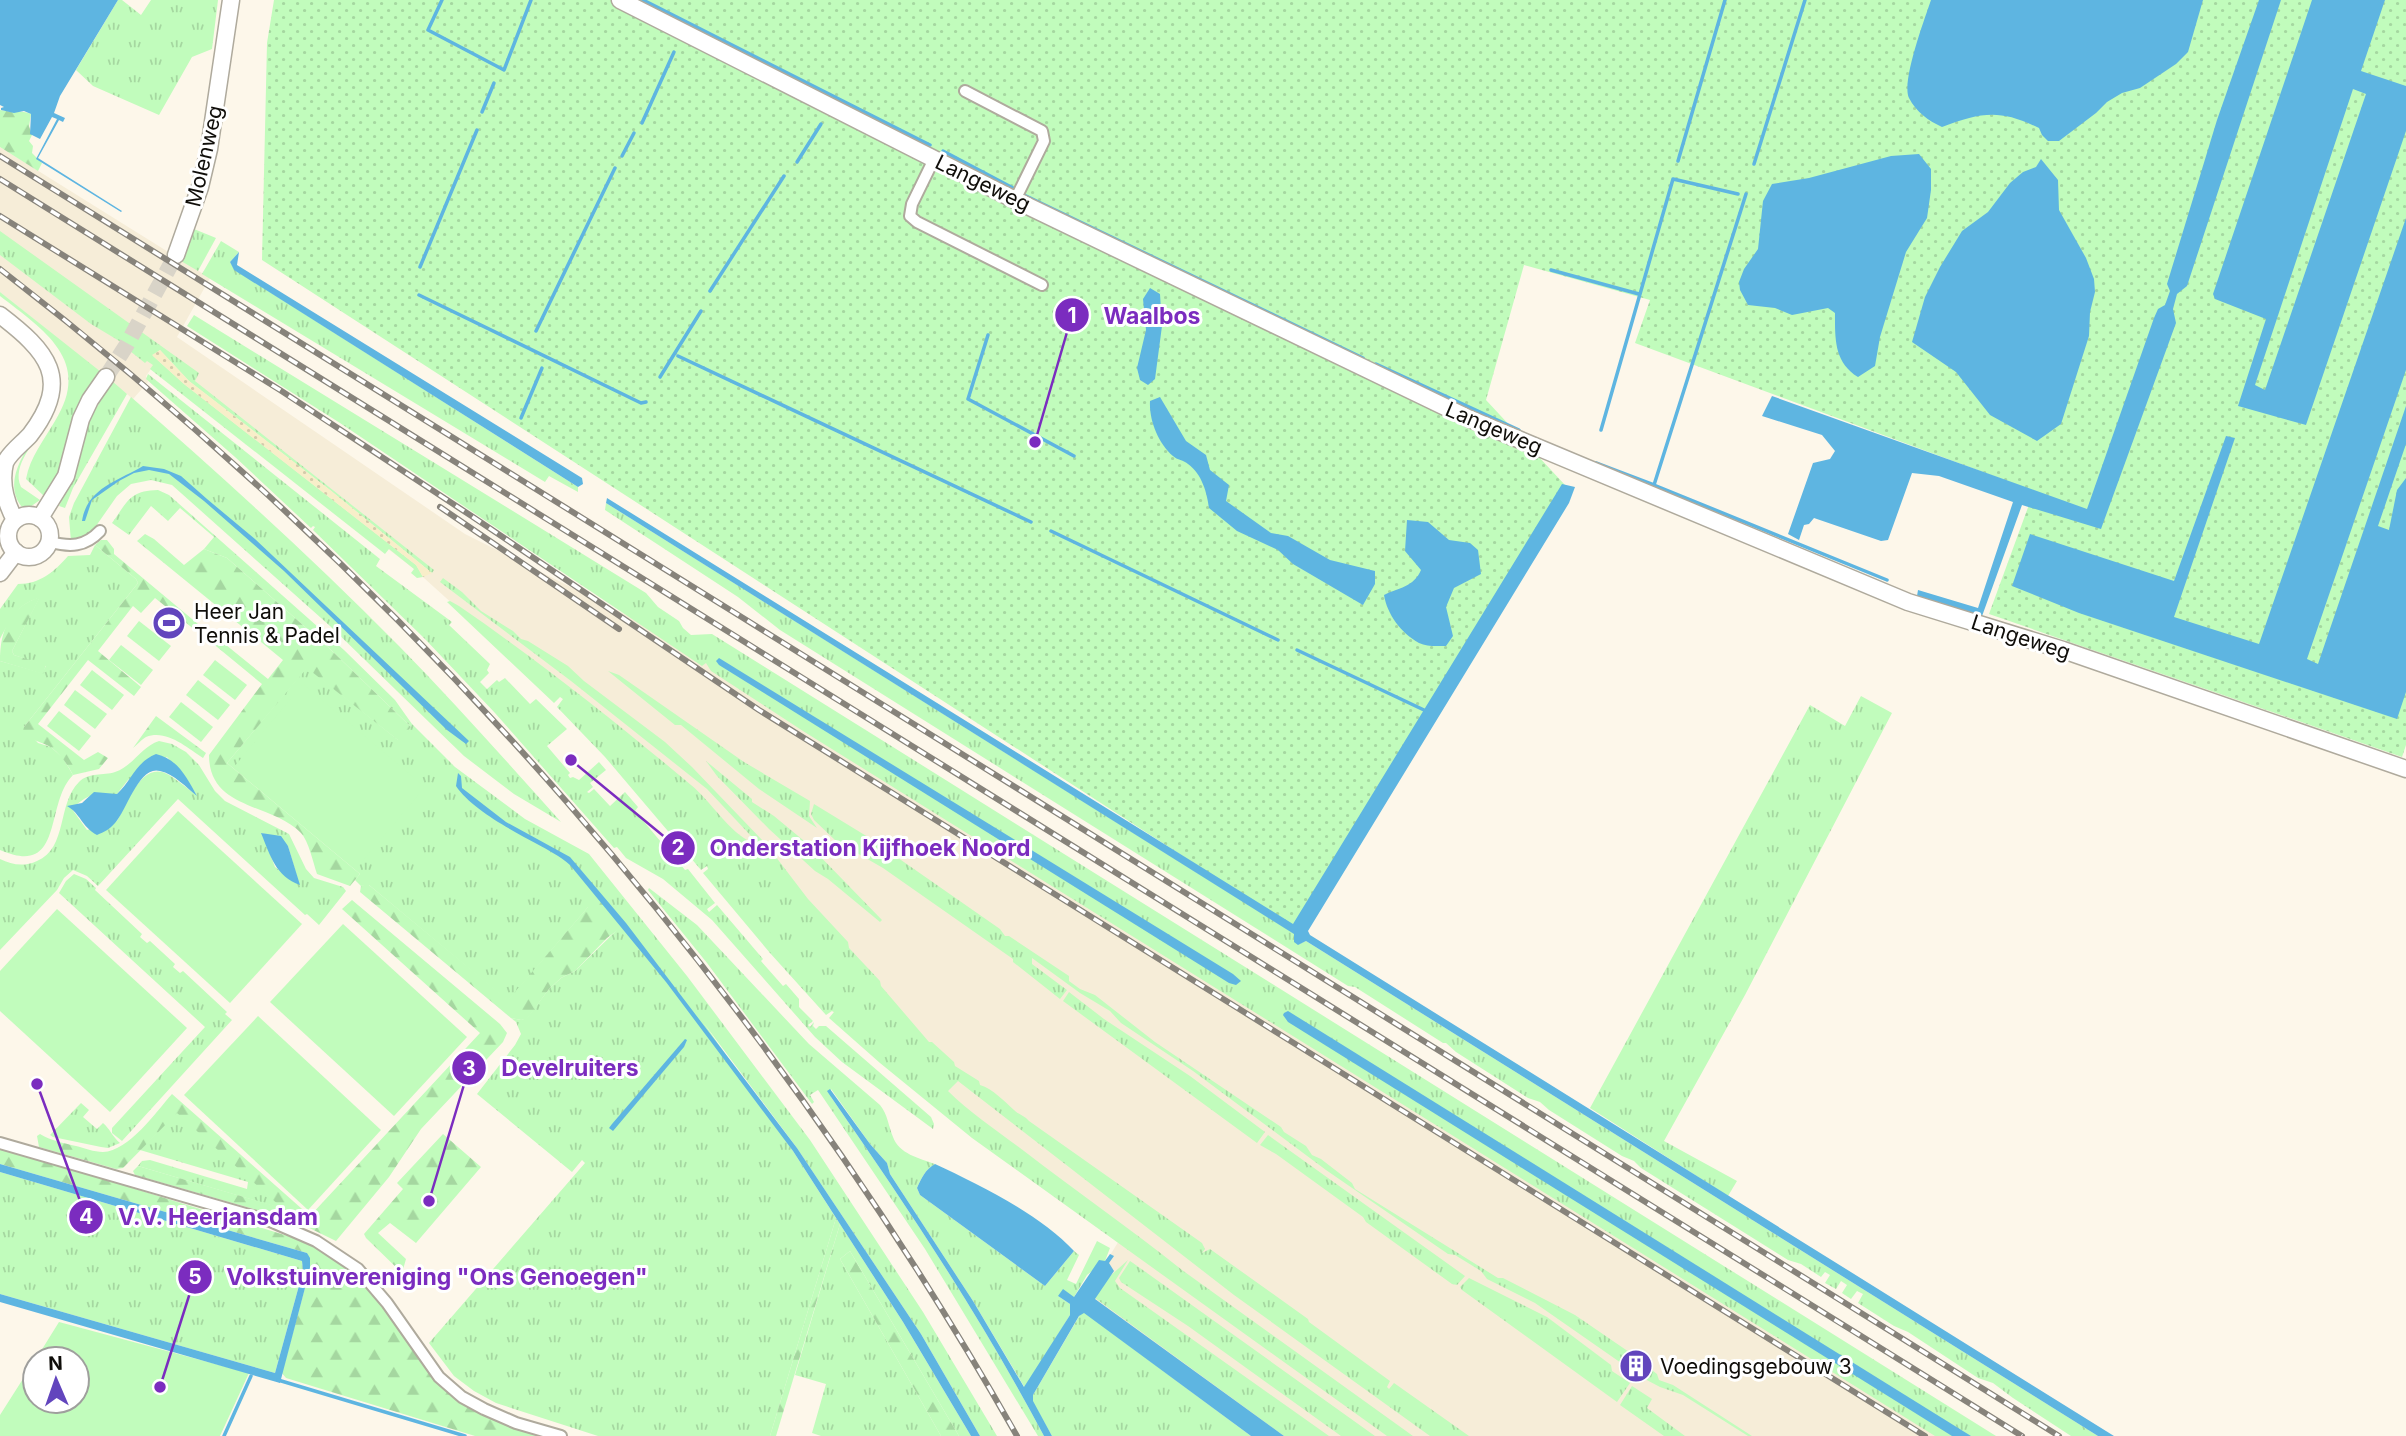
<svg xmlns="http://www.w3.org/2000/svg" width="2406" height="1436" font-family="Inter,sans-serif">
<defs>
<pattern id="grass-tufts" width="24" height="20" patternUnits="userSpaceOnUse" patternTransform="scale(1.75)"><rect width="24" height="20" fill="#c1fcbc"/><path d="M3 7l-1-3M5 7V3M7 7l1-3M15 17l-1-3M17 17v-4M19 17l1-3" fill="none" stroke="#a5d7a0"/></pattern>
<pattern id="forest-firs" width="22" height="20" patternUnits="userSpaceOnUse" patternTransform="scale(1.75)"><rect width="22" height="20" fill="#c1fcbc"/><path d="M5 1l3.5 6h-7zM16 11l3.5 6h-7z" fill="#a5d7a0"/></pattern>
<pattern id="sand-dots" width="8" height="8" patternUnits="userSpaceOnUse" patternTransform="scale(1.75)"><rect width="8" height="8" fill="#f8eec9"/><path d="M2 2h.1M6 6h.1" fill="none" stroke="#d4cbab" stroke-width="1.8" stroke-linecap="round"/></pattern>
<pattern id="park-dots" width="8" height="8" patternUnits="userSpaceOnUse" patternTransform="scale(1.75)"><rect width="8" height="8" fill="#c1fcbc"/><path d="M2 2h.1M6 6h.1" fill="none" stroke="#a5d7a0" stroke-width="1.8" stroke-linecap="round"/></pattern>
</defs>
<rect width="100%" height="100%" fill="#fdf7ea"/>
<!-- built -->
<polygon fill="#f6edd8" points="0,147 210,278 177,337 465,534 720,662 1964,1436 1268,1436 1082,1301 1120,1239 875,1051 832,1011 730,897 672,820 564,700 523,662 455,606 414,569 153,366 146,376 148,382 133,399 0,292"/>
<!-- grass -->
<g fill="url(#grass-tufts)" fill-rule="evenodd">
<polygon points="118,0 122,0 141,15 151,0 218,0 212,49 192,57 159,115 93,86 76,70"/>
<polygon points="194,229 216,238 198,271 181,261"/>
<polygon points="0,231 199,373 195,381 434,570 432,573 330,490 189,381 160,350 153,356 184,384 416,565 423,577 417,578 411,573 414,569 389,549 385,554 150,369 153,365 147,361 145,363 130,351 131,348 91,324 0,255"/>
<polygon points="221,241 239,252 230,262 235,270 578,487 578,492 549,476 545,482 202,274"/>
<path d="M0,292L101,372L77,409L59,474L44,496L26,479C30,457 44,440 55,421C93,361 44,330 0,296Z"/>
<polygon points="194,315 646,593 658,607 679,621 683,628 691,635 712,634 1996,1436 1935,1436 803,731 711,671 706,663 702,666 340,423 187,326"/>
<polygon points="148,374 380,559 376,566 452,622 449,625 490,664 487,670 489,673 480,682 487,689 497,680 499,682 505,678 530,704 536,699 567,729 547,746 570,773 568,775 570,778 573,777 579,780 599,762 606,770 590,783 593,787 587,792 589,793 594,789 610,806 625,792 638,807 635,811 661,842 665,840 667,842 665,845 685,870 688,869 715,903 707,909 709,912 717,905 763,959 761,961 783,986 786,984 799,999 799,1007 813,1021 808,1025 810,1027 814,1022 813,1026 816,1029 819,1026 826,1026 931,1117 934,1124 933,1129 842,1062 815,1037 712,920 663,879 626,858 617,847 614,848 495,713 425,639 313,530 315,527 313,526 311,528 235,457 146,379"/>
<polygon points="112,381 127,394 73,488 65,508 59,506 75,473 87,424"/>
<path d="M131,397C223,477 313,559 399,646C455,703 508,763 561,822L514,794L464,756L330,626L172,485L151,480L131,484L117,496L89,536L71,542L69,517L74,503Z"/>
<path d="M47,423C36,441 11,465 21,487L40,500L30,507L23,508C0,482 28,444 47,423Z"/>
<path d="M158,490L169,495L344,650L395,700L412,724L455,767L525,819L589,854L687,976L810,1140L923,1312L997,1436H980L921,1334L797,1148L703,1022L793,1151L836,1218L770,1436H598L496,1403L474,1391L454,1376L429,1343L585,1163L582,1160L572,1172L477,1094L515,1045L521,1034L516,1022L511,1018L521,1020L527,1018L549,989L561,978L575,971L621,926L584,902L589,906L508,1001L369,885L361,886L355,880L360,874L227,763L307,667L398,740L411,727L330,649L227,558L204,549L214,537L180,508L168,521L151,506L129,535L112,523C128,501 129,491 158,490Z"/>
<polygon points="606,503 1295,934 1299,944 1306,941 2098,1436 2071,1436 2013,1398 1993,1383 1978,1378 1908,1332 1894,1326 1858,1303 1863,1294 1857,1291 1851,1299 1842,1293 1847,1285 1841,1281 1836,1289 1825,1283 1830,1275 1825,1272 1821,1277 1801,1264 1788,1260 1641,1168 1634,1161 1622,1156 1549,1110 1540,1102 1528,1098 1456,1052 1446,1043 1443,1043 1355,987 1348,986 780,630 738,597 605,510"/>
<path d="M95,545L136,579L138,583L24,727L38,743L51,747L63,758L73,775C44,804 65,878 0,850V661L42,673L46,666L14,655L12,651L39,598C17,604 10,620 0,639V609L18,584C40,584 54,572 68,556L90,555Z"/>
<path d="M443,578L462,592L481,611L513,631L521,639L528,641L568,666L584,681L665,742L692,767L766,844L808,899L848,942L849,948L880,981L881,986L929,1042H932L954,1062L955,1066L979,1081L980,1085C993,1089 1004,1101 1014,1110C1019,1115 1024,1115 1029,1121L1202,1243L1205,1249L1202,1253L1210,1249L1308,1319L1309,1322L1390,1381L1387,1387L1389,1389L1394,1383L1469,1436H1430L1234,1295L958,1081L948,1091C970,1113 999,1132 1024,1151C1076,1191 1131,1229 1182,1270L1413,1436H1387L972,1138L880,1063L829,1018L834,1012L832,1011L826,1015L770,953L703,873L708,869L707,866L701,870L605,757L557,707L563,699L560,697L554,703L447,602L450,601L459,606C539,661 616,722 691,785C712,802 728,832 753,843L754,839L751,836L707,789L571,681L440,582Z"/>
<polygon points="608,671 619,675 744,762 810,801 809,816 817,828 759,789 681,725 675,725"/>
<polygon points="1861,696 1892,713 1745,995 1664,1141 1737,1181 1728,1196 1590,1108 1810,705 1845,726"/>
<path d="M159,741L172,744L186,752L199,765L215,791L225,801L289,834L306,869L314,878L343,887L346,891L319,925L307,914L305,915L178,799L98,886L87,876L73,870L64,878L57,890L0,950V859C12,865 24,867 37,861C68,848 57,803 79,782C89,772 103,776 115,772C133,766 141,747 159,741ZM167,757L196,794C187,789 178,780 169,775C142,759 128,802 117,821L87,830L72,809C89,792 96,794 117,794L128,780ZM262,833L288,846L299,884L275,867Z"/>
<polygon points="706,761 752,799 752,802 774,816 809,845 882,920 880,922 828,879 815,871 769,829 717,776"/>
<polygon points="814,804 868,837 1000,929 1005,936 1009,936 1069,976 1069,981 1080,989 1095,995 1155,1042 1281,1127 1284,1132 1306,1146 1312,1155 1321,1159 1352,1183 1355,1189 1498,1278 1503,1278 1575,1315 1632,1354 1624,1365 1535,1303 1487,1279 1481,1271 1455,1255 1448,1254 1326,1170 1193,1071 1121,1023 1110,1011 1080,993 1032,958 1032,964 1067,990 1060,999 1013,962 1013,959 883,868 836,841 814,820 811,814"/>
<polygon points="74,874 86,879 96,888 95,890 142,934 140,937 147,943 150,941 175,964 173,967 180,973 183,971 227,1012 225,1014 232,1020 122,1141 112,1133 112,1128 205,1027 59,893 66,881"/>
<path d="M649,888L697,925L809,1044L880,1105C888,1115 888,1125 893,1137C899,1154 919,1158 935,1164C925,1170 922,1177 917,1188L920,1195L1045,1286L1074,1251L1079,1255L1067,1280L1076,1284L1097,1241L1110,1248L1105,1261L1087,1275L1074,1297L1058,1296L1070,1304V1315L1025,1388L973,1301L890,1174L887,1163L870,1144L831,1089V1097C907,1206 982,1319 1044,1436H1038L925,1249L818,1090L810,1095L814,1102L812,1104L707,963L648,890Z"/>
<polygon points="1069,992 1104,1019 1190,1076 1265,1132 1257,1143 1063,1001"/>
<path d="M81,1103L89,1110L83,1117L97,1129L103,1123C110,1129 112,1136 120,1143L108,1148L101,1147L53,1137L50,1135Z"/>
<polygon points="177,1112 284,1209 138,1166 142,1161 150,1160 247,1189 248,1182 140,1150"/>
<polygon points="1268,1135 1465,1276 1457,1285 1452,1284 1366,1222 1363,1217 1276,1154 1260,1145"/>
<polygon points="0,1172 302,1261 303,1271 275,1373 0,1294"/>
<polygon points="840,1224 903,1322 971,1436 959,1436 850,1251 840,1259 941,1436 821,1436 812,1433 826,1384 795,1375"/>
<polygon points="1128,1260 1115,1281 1120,1288 1329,1436 1284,1436 1095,1298 1109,1277"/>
<polygon points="1130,1261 1133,1263 1375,1436 1341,1436 1188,1326 1121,1282 1119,1278"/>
<polygon points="1469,1278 1547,1317 1611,1365 1612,1371 1630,1383 1617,1402 1462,1290 1460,1287"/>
<polygon points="1081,1313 1085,1313 1251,1436 1052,1436 1032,1401 1033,1395"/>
<polygon points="1648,1367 1657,1374 1659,1380 1673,1385 1752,1436 1748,1436 1683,1395 1660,1387 1641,1377"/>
<polygon points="1632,1386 1652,1399 1647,1408 1685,1436 1664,1436 1620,1405"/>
</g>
<!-- forest -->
<g fill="url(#forest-firs)">
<path d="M0,110C11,113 22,110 31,114L29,126L32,135L29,141L33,146L32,153L42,163L38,171L0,147Z"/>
<path d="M145,534L154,539L184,565L204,549L227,558L330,649L411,727L399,741L307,668L227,763L360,874L350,886L317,874C313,862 309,842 301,833C272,803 209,810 209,755L262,684L211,642L215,636L268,679L283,660L137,541Z"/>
<path d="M101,540H107L114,549V554L204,629L200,634L155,598L141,613L133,606L98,651L141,687L134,696L88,660L38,724L84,760L98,752L108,758L99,769L73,775C68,765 61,755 52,748C42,741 31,742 23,731L24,727L138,583L136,579L95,545Z"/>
<path d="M40,597L12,651L14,655L46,665L43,674L0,661C0,631 9,607 40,597Z"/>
<path d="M156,716L206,753L203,758C187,748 167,729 146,737C142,739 137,745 133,748Z"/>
<polygon points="364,885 369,885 508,1000 588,907 583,902 596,895 622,927 607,938 575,971 561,978 549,989 527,1019 521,1020 511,1018 360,892 361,886"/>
<path d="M352,900L500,1024L507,1033L503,1042L421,1129L389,1177L336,1241L295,1221L135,1175L133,1171L138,1166L282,1208L177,1113L123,1168L116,1169L39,1147L37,1136L40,1134C52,1141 63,1143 76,1146C84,1148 94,1152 103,1152C129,1151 156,1112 172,1094L310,1216L480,1033L342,909Z"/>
<polygon points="443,1134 481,1167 416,1243 390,1223 378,1233 406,1259 402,1273 366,1238 364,1234 403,1189 397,1183"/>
<path d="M0,1147L304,1241C329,1255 354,1271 372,1293C400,1327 419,1367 453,1395C478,1417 509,1427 540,1436H475L286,1378L282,1373L310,1269L307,1253L0,1164Z"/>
<polygon points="836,1218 840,1224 776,1436 770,1436"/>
<polygon points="850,1251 959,1436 941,1436 840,1259"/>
</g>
<!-- sand -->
<polygon fill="url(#sand-dots)" points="160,350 189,381 330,490 432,573 423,577 416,565 184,384 152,355"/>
<!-- park -->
<polygon fill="url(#park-dots)" points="274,0 2406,0 2406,745 2402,757 1989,614 2034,491 1635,343 1650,300 1524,265 1486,400 1565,485 1297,930 262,260 267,43"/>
<!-- garden -->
<g fill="#c1fcbc">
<polygon points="139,621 171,646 159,661 127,636"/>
<polygon points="121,645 153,670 141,685 109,660"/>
<polygon points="215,660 247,685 235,700 203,675"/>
<polygon points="92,670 124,695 112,710 80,685"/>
<polygon points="198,680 230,705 218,720 186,695"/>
<polygon points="303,684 425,787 356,869 234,767"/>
<polygon points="75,690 107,714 95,729 64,705"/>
<polygon points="181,702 213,727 201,742 169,717"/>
<polygon points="59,711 91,736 79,751 47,726"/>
<polygon points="178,811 302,924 230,1003 106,890"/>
<polygon points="57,909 187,1028 110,1112 0,1011 0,971"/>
<polygon points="343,924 467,1037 394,1116 270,1002"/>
<polygon points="258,1016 381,1130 308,1210 184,1095"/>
<polygon points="59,1322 249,1373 220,1436 0,1436 0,1415 35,1360 35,1401 77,1401 77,1359 36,1359"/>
</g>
<!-- water -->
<g fill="#5eb5e1" fill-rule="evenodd">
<polygon points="0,0 118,0 60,96 54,113 65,118 63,122 59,120 38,158 122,211 121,212 36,159 57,119 52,117 40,139 30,134 31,114 24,111 14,113 1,110 1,108 4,107 0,105"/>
<path d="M1931,0H2203L2188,52L2176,64L2140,88L2122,93L2107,102L2096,113L2059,141H2048L2042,135L2039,128C2000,109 1982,112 1942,127C1929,121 1916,112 1909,98C1901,82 1925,18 1931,0Z"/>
<polygon points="2259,0 2281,0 2187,286 2177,294 2173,309 2176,323 2101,529 2022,505 1981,619 1917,596 1918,590 1978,608 2013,502 1939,476 1912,473 1888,540 1881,541 1814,518 1809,524 1804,525 1799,540 1788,534 1813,463 1830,459 1835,451 1822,435 1762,416 1772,396 2087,509 2154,318 2158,309 2165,305 2170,291 2167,284 2217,120"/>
<path d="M2312,0H2385L2361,71L2406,86V131L2306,425L2238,406L2266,319L2215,299L2213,294ZM2353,89L2366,94L2265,390L2255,385Z"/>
<path d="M1919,154L1931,169V190L1927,218L1906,252L1880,337L1875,366L1858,377C1834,362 1835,339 1835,313L1828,308L1792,315L1775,308L1748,305L1740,290L1739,282L1744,269L1758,249L1763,201L1772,184L1809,178L1891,156Z"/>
<polygon points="2041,159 2058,180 2059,210 2086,258 2094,279 2095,292 2090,312 2089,336 2061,424 2037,441 1990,415 1956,372 1912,342 1925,297 1940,267 1962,231 1988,212 2010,183 2023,172 2036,167"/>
<polygon points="2406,218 2406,370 2307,659 2318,664 2406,406 2406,444 2378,526 2389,530 2397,490 2406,478 2406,692 2397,719 2079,613 2012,586 2030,534 2174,581 2226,436 2235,438 2174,617 2259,644"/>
<polygon points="239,252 237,265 582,478 583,484 578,487 234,270 230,262"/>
<polygon points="1150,288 1160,294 1162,326 1155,379 1148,385 1140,380 1137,368 1146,330 1143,299"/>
<path d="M1160,397L1186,441L1206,455L1210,470L1229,485L1226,501L1271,533L1288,536L1330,560L1375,571V584L1363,605L1293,564L1278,550L1237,531L1209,508C1207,493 1202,474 1188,464C1184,460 1177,460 1173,456C1158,443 1149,420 1150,401Z"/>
<path d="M143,466L164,469L181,476L207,499L255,539L469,741L466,744L447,730L284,571L204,501L169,474L149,470L134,473L119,481L92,500L85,521H82C87,488 118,481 143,466Z"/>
<polygon points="1562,484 1575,487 1569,503 1308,931 1310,935 2114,1436 2098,1436 1306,941 1298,945 1294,942 1294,934 606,503 607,498 1293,924"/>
<path d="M1407,520L1428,522L1449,540L1470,543L1478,550L1481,574L1454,588L1446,607L1453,636L1446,646C1437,646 1427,647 1419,643C1401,633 1387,614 1384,595C1398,588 1414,587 1421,570L1405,551Z"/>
<polygon points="719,658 1233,974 1241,981 1236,985 1229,983 719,665 716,661"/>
<path d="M156,754C178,759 187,778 197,796C187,788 174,774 160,771C139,765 127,810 115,823C110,829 104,832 97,835C82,827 80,813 67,806L82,803L94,792L117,794C132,780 136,762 156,754Z"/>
<path d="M458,773L461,776L462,788L506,822L570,857L626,923L797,1148L921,1334L980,1436H971L903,1322L793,1151L666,982L570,865C560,856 548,850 537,844C513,831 471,809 456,786Z"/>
<path d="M261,833L281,836L288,846L300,885C276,877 270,855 261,833Z"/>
<polygon points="1288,1011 1971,1436 1952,1436 1288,1022 1283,1015 1284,1013"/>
<polygon points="685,1039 687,1040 684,1047 613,1131 609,1128 612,1124"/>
<path d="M830,1089L870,1144L887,1163L890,1174L973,1301L1024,1387L1070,1315V1304L1058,1296L1063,1289L1074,1297L1099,1260L1105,1261L1110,1254L1114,1256L1109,1263L1114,1271L1095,1299L1284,1436H1251L1084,1313L1079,1316L1033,1395V1401L1052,1436H1044C982,1319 907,1206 831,1097L827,1091Z"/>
<polygon points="0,1164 307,1253 310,1258 310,1269 280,1383 0,1302 0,1294 275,1373 303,1271 302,1261 0,1172"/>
<path d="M935,1164C980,1185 1041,1215 1074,1251L1045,1286L920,1195L917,1188C922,1177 925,1170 935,1164Z"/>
</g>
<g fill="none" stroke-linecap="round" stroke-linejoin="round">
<!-- stream -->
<g stroke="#5eb5e1" stroke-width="3.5">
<polyline points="442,0 428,30 504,70 531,0"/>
<polyline points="643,0 930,145"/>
<polyline points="482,112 494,83"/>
<polyline points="642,123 674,52"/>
<polyline points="943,151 1013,188"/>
<polyline points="622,156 634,133"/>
<polyline points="1678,161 1725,0"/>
<polyline points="797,162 821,124"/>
<polyline points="1754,164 1805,0"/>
<polyline points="1024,195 1363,358"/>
<polyline points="420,267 477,130"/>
<polyline points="1551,270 1639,294"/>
<polyline points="710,291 784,176"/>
<polyline points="419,295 641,403 646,402"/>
<polyline points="536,331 615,168"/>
<polyline points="988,335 968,399 1074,456"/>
<polyline points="678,356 1031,522"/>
<polyline points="1376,364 1519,430"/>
<polyline points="660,377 701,311"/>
<polyline points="521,418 542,368"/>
<polyline points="1601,430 1673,179 1738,194"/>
<polyline points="1596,463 1654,485 1887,580"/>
<polyline points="1654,485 1746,194"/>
<polyline points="1051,531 1278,640"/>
<polyline points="1297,650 1424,710"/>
<polyline points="278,1380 465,1436"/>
<polyline points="224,1436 251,1376"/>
</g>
<!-- secondary-tunnel -->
<polyline stroke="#d9d4c8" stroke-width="16" stroke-dasharray="16 8" stroke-linecap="butt" points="106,377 126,346 176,255"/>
<defs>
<g id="street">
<polyline points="965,91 1042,131 1044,141 1015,200"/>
<polyline points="934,159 912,204 910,216 917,222 1042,285"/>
<path d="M50,542C70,547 85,547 100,531"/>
<polyline points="0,1143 270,1221 316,1241 358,1269 387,1303 439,1377 462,1397 484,1409 516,1423 561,1436"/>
</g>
<g id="secondary">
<polyline points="620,0 1015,200 1470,419 1908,602 2063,650 2406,769"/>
<polyline points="176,255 200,187 209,149 231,0"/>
<path d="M0,315C47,351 73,379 30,435C23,443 9,453 5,463C0,483 6,503 15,520"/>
<circle cx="29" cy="536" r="21"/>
<polyline points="40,518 66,476 81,419 90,400 106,377"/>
<polyline points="0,573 16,552"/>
</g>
</defs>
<!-- street casing -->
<use href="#street" stroke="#afaa9d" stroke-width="14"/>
<!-- secondary casing -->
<use href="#secondary" stroke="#afaa9d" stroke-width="19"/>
<!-- street -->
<use href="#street" stroke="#fff" stroke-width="10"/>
<!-- secondary -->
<use href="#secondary" stroke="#fff" stroke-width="16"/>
<defs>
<g id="rail">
<polyline points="0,156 2059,1436"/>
<polyline points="0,179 2022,1436"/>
<polyline points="0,216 280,390 473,517 759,710 1925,1436"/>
<path d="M0,269C412,587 760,983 1017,1436"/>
<polyline points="440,507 619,629"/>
</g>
</defs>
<!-- rail casing -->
<use href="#rail" stroke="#87837b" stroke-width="6"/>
<!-- rail -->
<use href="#rail" stroke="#fff" stroke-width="3.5" stroke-dasharray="10" stroke-linecap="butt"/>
</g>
<!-- icons -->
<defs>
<symbol id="stadium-disc" viewBox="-11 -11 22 22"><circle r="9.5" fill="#6245bd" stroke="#fff"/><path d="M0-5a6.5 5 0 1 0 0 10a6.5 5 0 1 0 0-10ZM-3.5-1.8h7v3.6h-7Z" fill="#fff"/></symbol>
<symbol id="building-disc" viewBox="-11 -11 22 22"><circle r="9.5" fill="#6245bd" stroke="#fff"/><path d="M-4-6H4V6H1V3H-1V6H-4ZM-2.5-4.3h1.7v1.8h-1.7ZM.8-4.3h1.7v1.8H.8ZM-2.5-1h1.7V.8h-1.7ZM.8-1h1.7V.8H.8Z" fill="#fff"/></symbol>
</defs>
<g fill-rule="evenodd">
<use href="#stadium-disc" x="150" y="604" width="38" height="38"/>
<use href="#building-disc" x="1617" y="1347" width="38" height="38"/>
</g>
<g text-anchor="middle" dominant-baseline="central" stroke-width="6" stroke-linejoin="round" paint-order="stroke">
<!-- street labels -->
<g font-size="21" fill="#100e0a" stroke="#fff">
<text transform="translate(204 156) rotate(-77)">Molenweg</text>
<text transform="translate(983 183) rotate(26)">Langeweg</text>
<text transform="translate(1494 428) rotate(23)">Langeweg</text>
<text transform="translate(2021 637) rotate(18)">Langeweg</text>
</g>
<!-- poi labels -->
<g font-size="21" fill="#100e0a" stroke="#fff" text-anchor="start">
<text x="194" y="611">Heer Jan<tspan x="194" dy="24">Tennis &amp; Padel</tspan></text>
<text x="1660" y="1366">Voedingsgebouw 3</text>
</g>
</g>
<!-- callouts -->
<path fill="none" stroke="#7b2cbf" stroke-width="2.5" d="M1035 442L1072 315M571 760L678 848M429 1201L469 1068M37 1084L86 1217M160 1387L195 1277"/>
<g fill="#7b2cbf" stroke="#fff" stroke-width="2.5">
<circle cx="1035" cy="442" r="7"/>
<circle cx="571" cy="760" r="7"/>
<circle cx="429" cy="1201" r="7"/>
<circle cx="37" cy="1084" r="7"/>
<circle cx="160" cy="1387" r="7"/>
<circle cx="1072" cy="315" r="18"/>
<circle cx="678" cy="848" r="18"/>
<circle cx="469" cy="1068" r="18"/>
<circle cx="86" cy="1217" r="18"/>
<circle cx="195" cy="1277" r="18"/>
</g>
<g font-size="21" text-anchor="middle" font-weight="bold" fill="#fff">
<text x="1072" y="323">1</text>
<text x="678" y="855">2</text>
<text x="469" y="1076">3</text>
<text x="86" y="1224">4</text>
<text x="195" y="1284">5</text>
</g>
<g font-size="23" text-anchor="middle" font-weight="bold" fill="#7b2cbf" stroke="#fff" stroke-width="6" stroke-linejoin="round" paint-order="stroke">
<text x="1152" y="324">Waalbos</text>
<text x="870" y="856">Onderstation Kijfhoek Noord</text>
<text x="570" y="1076">Develruiters</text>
<text x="218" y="1225">V.V. Heerjansdam</text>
<text x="437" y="1285">Volkstuinvereniging "Ons Genoegen"</text>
</g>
<!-- north arrow -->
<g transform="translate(56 1380) rotate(358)"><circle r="33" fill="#ffffff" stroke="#9f9f9d" stroke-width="2"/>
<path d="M0-5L12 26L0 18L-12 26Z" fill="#6245bd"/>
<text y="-10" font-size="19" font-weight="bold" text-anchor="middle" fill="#100e0a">N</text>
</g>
</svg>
